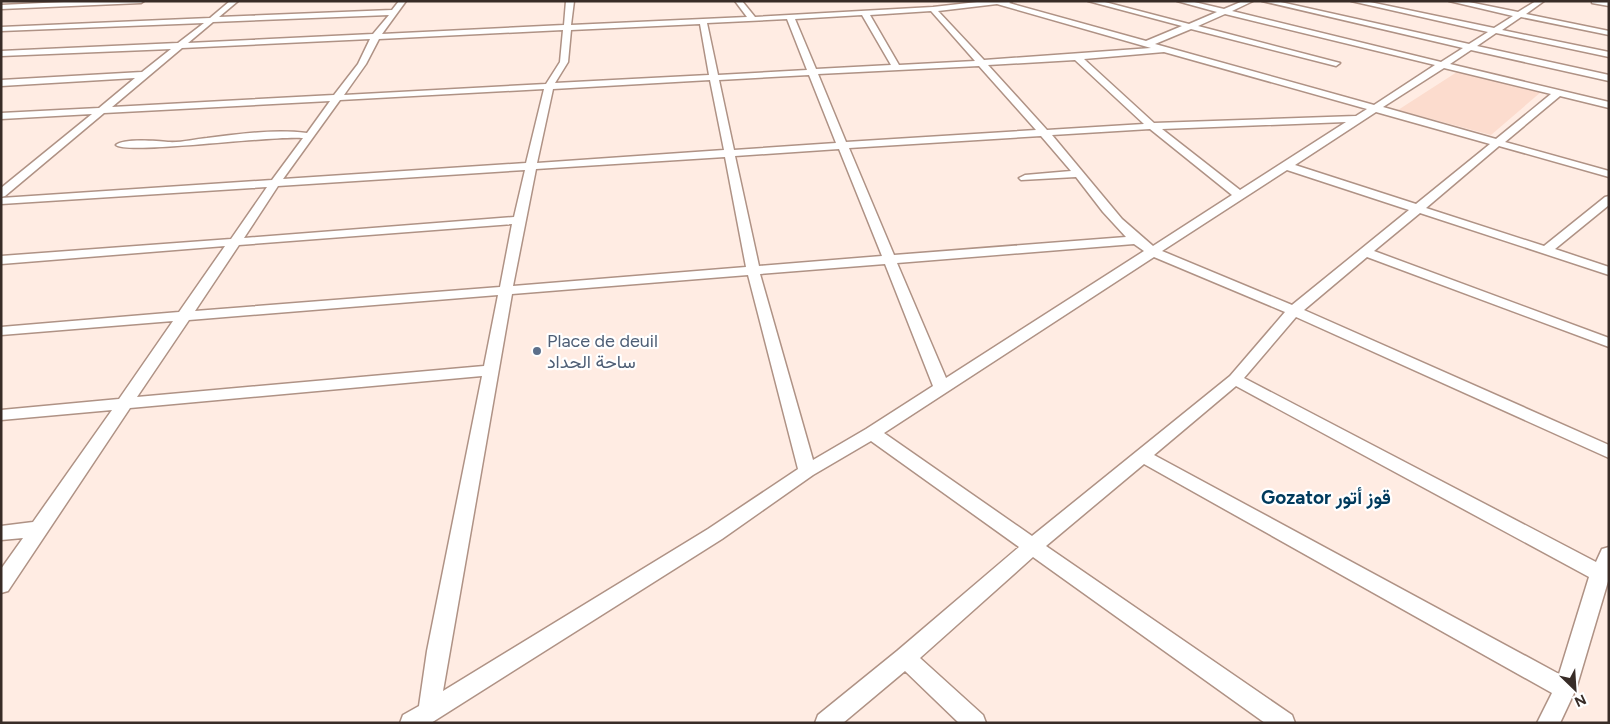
<svg xmlns="http://www.w3.org/2000/svg" width="1610" height="724" font-family="Figtree,Vazirmatn,sans-serif">
<rect width="100%" height="100%" fill="#ffece3"/>
<!-- built -->
<polygon fill="#fcdcce" points="1457,72 1541,92 1491,135 1398,110"/>
<g fill="none" stroke-linecap="round" stroke-linejoin="round">
<defs>
<g id="minor">
<polygon points="85,1 144,1 141,3 1,9 1,5"/>
<path d="M230,1H238L219,17L392,10L399,1H406L382,34L564,25L566,1H574L571,25L747,17L735,1H742L755,17L933,7L986,1H1012L1009,3L1146,41L1182,26L1088,1H1101L1189,24L1217,12L1177,1H1190L1224,9L1243,1H1253L1232,11L1441,62L1463,48L1262,1H1276L1469,44L1488,32L1351,1H1365L1494,28L1513,16L1449,1H1464L1518,12L1536,1H1544L1526,14L1609,31V35L1521,17L1502,30L1609,52V57L1496,33L1477,46L1609,75V81L1471,50L1450,64L1609,102V108L1560,96L1505,142L1609,171V177L1499,146L1426,208L1544,246L1605,197L1609,196V205L1555,249L1609,267V275L1420,213L1374,251L1609,338V347L1367,257L1304,310L1609,445V458L1296,317L1244,378L1596,562L1602,549L1609,547V578L1576,689L1560,723H1537L1552,693L1144,464L1046,546L1292,715L1295,723H1265L1033,557L920,658L983,715L986,723H959L905,671L843,723H815L818,715L897,651L1019,547L871,441L813,475L722,539L431,723H400L403,715L419,706L427,651L482,376L130,408L8,591L1,593V569L23,538L1,540V526L33,522L112,410L1,420V410L119,399L173,321L1,335V327L179,312L225,246L1,264V256L231,239L267,187L1,204V198L272,180L303,138C274,135 127,155 116,145C124,138 157,141 168,142C180,143 195,139 207,138C240,134 273,129 307,133L330,101L104,113L5,196L1,197V188L92,114L1,119V113L99,108L135,78L1,86V80L142,72L171,49L1,56V51L178,43L204,23L1,31V27L210,18ZM997,4L1151,48L984,60L938,11ZM931,11L975,61L899,65L870,15ZM1225,14L1435,65L1374,105L1155,44L1191,29L1336,66L1340,63L1198,26ZM389,15L373,34L188,43L213,22ZM862,15L891,65L816,69L795,19ZM787,19L807,70L718,75L707,23ZM700,24L709,75L555,83L568,62L571,30ZM563,30L560,62L546,84L344,95L366,64L379,39ZM370,39L358,64L334,95L112,107L182,48ZM1164,52L1367,109L1356,116L1154,123L1084,59ZM1075,60L1144,124L1047,130L988,65ZM979,66L1036,130L846,142L818,74ZM1444,68L1551,94L1496,139L1383,107ZM809,75L836,143L734,150L719,80ZM710,80L724,150L537,163L553,89ZM544,89L526,163L283,179L340,100ZM1376,112L1490,144L1416,204L1295,165ZM1346,122L1240,190L1162,129ZM1150,129L1232,195L1153,246L1122,219L1052,135ZM1041,136L1071,171L1025,175L1019,178L1021,180L1076,177L1103,212L1126,237L894,255L849,148ZM839,149L882,256L759,266L735,156ZM725,157L746,267L513,286L536,169ZM525,170L514,217L244,238L278,186ZM1287,170L1409,210L1292,305L1162,251ZM512,224L500,287L195,311L239,245ZM1134,244L1144,251L946,378L897,263ZM1154,257L1285,312L1230,376L1032,536L884,433ZM885,264L933,386L866,429L813,460L760,274ZM748,275L798,469L708,529L443,691L512,294ZM498,295L484,366L137,397L189,320ZM1236,386L1589,577L1559,674L1154,455Z"/>
<polygon points="1592,1 1609,2 1609,6 1592,3"/>
</g>
</defs>
<!-- minor casing -->
<use href="#minor" stroke="#af9285" stroke-width="3"/>
<!-- minor -->
<use href="#minor" fill="#fff" fill-rule="evenodd"/>
</g>
<!-- markers -->
<circle fill="#5c6f8a" stroke="#fff" stroke-width="2" cx="537" cy="351" r="5"/>
<g text-anchor="middle" dominant-baseline="central" stroke-width="4.5" stroke-linejoin="round" paint-order="stroke">
<!-- service labels -->
<g font-size="18" fill="#4e5e75" stroke="#fff" text-anchor="start">
<text x="547" y="341">Place de deuil<tspan x="547" dy="21">ساحة الحداد</tspan></text>
</g>
<!-- neighbourhood labels -->
<g font-size="19" font-weight="bold" fill="#003a5c" stroke="#fff">
<text x="1326" y="497">Gozator قوز أتور</text>
</g>
</g>
<!-- border -->
<rect width="1610" height="724" fill="none" stroke="#382c27" stroke-width="5"/>
<!-- north arrow -->
<g transform="translate(1575 689) rotate(155)" stroke="#ffffff" stroke-width="4" paint-order="stroke">
<path d="M0-4L9 19L0 12L-9 19Z" fill="#382c27"/>
<text y="-8" font-size="14" font-weight="bold" text-anchor="middle" fill="#382c27">N</text>
</g>
</svg>
